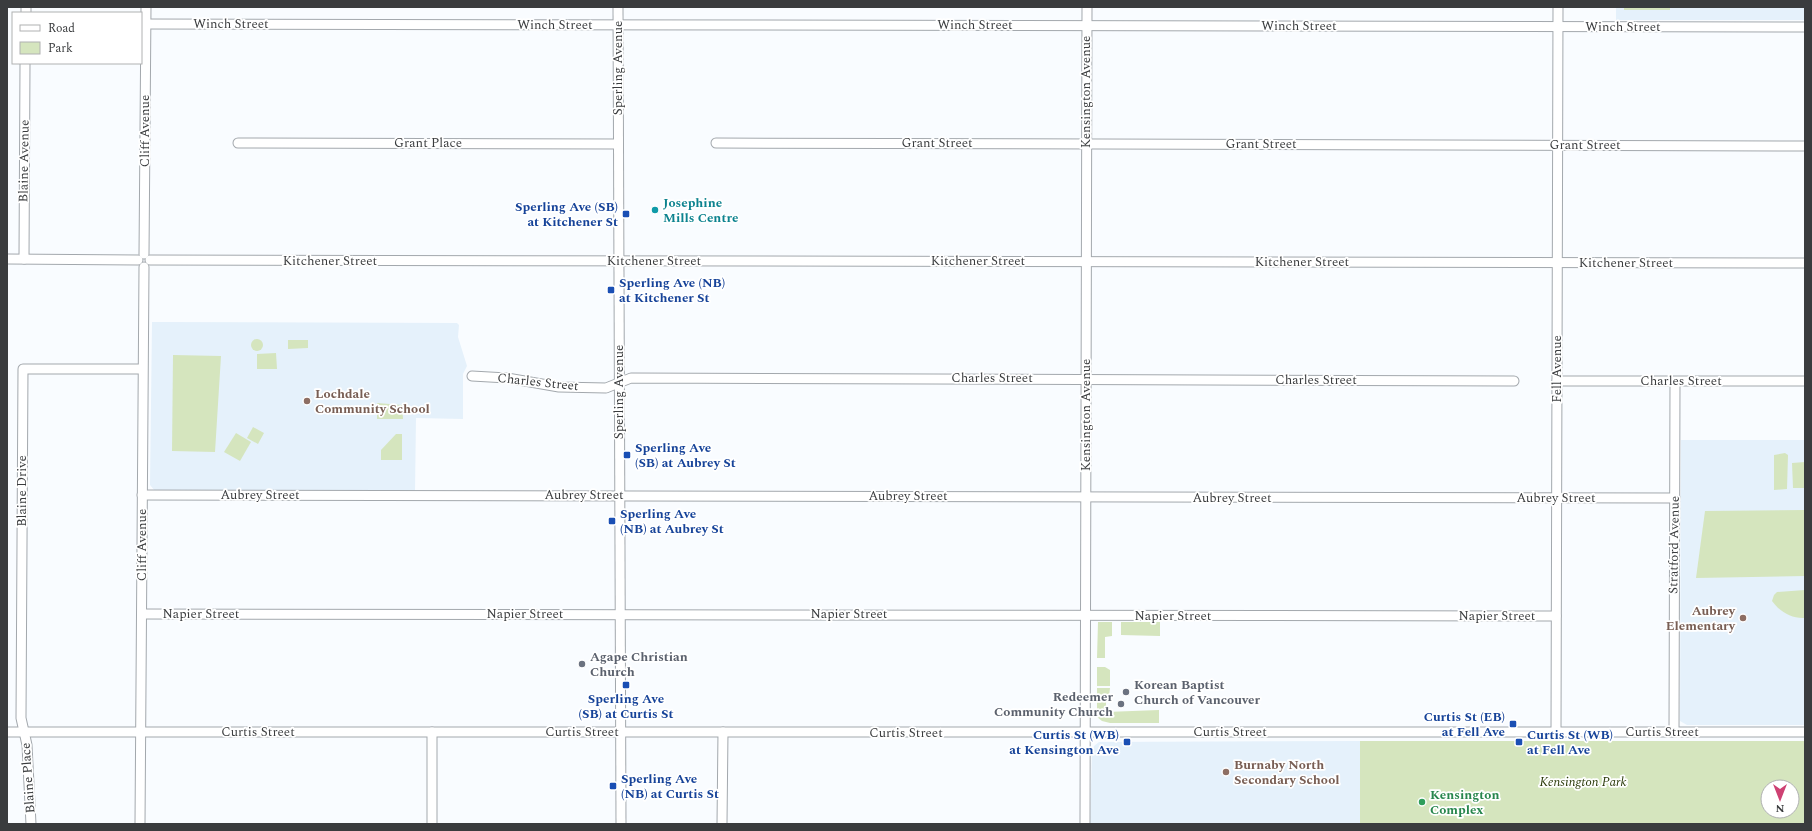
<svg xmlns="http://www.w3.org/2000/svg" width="1812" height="831" font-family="Spectral,serif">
<rect width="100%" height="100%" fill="#f9fcff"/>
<!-- built -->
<g fill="#e5f1fb">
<rect x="1616" y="7" width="189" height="13"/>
<polygon points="152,322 457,323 459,325 458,337 467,366 463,374 463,419 416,418 415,492 155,491 150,485"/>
<polygon points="1681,440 1805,440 1805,725 1687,725 1680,721"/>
<polygon points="1360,741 1360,824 1090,824 1092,751 1094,746 1099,742"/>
</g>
<!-- green -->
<g fill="#d5e5be" fill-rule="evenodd">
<rect x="1624" y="7" width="46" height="3"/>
<circle cx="257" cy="345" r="6"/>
<polygon points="288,340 308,340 308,348 288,349"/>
<polygon points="276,353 277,369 257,369 257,354"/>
<polygon points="173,355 221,356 215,452 172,451"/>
<polygon points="377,403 402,405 403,419 377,419"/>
<polygon points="253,427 264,433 258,444 247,438"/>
<polygon points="236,433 251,442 240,461 224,452"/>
<polygon points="396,434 402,434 402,460 381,460 381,450"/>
<polygon points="1785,453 1788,455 1787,489 1774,490 1774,455"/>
<polygon points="1805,462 1805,488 1793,488 1792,463"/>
<polygon points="1805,510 1805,576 1696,578 1705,511"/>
<path d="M1805,590V618C1792,619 1780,612 1772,601L1774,595L1777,592Z"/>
<polygon points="1098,622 1112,622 1112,636 1105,637 1105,658 1097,658"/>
<polygon points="1121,622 1160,622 1160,636 1121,635"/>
<polygon points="1097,667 1105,667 1110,670 1110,686 1097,686"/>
<polygon points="1097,688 1110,688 1109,696 1106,696 1106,712 1159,710 1159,723 1110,723 1102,721 1097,717"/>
<path d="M1360,741H1805V824H1360ZM1768,787H1792V811H1768Z"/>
</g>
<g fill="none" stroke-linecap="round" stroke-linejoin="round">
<defs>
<g id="minor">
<polyline points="618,7 621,824"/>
<polyline points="26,13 26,7"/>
<polyline points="145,24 1805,27"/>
<polyline points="238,143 618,144"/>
<polyline points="716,143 1805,146"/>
<polyline points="144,254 146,7"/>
<polyline points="7,259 138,260"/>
<polyline points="24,259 25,63"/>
<polyline points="150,260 1805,263"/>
<polyline points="472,376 507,378 559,387 606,388 631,378 1514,381"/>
<polyline points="1557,381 1805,381"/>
<polyline points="142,495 1675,498"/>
<polyline points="142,614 1556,616"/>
<polyline points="7,732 1805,732"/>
<polyline points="432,732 432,824"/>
<polyline points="1556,732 1558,7"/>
<polyline points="1674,732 1675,382"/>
<polyline points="31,824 27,745 21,718 23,369 142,369"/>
<polyline points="140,824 144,267"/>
<polyline points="722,824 723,732"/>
<polyline points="1085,824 1087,7"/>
</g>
</defs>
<!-- minor casing -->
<use href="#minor" stroke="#a3a8ad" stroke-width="11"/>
<!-- minor -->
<use href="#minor" stroke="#fff" stroke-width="9"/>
</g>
<!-- markers -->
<circle fill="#0f9aa8" stroke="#fff" stroke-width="1.5" cx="655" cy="210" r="4"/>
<g fill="#1a4fb4" stroke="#fff" stroke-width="1.5">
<rect x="622" y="210" width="8" height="8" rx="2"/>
<rect x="607" y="286" width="8" height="8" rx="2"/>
<rect x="623" y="451" width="8" height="8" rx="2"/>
<rect x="608" y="517" width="8" height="8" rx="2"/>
<rect x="622" y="681" width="8" height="8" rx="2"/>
<rect x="1509" y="720" width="8" height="8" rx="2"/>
<rect x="1123" y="738" width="8" height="8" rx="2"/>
<rect x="1515" y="738" width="8" height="8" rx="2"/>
<rect x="609" y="782" width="8" height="8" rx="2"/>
</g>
<g fill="#8d6e63" stroke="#fff" stroke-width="1.5">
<circle cx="307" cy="401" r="4"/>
<circle cx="1743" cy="618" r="4"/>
<circle cx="1226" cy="772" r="4"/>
</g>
<g fill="#6b7280" stroke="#fff" stroke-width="1.5">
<circle cx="582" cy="664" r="4"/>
<circle cx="1126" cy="692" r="4"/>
<circle cx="1121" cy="704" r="4"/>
</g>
<circle fill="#2e9e5b" stroke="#fff" stroke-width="1.5" cx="1422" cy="802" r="4"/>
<g text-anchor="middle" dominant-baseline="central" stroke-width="3.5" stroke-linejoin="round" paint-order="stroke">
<!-- street labels -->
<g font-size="13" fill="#3a3c3e" stroke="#fff">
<text x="231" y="24">Winch Street</text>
<text x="555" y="25">Winch Street</text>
<text x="975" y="25">Winch Street</text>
<text x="1299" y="26">Winch Street</text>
<text x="1623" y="27">Winch Street</text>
<text transform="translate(618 68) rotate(-90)">Sperling Avenue</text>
<text transform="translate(1086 92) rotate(-90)">Kensington Avenue</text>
<text transform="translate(145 131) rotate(-90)">Cliff Avenue</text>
<text x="428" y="143">Grant Place</text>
<text x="937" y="143">Grant Street</text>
<text x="1261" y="144">Grant Street</text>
<text x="1585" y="145">Grant Street</text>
<text transform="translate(24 161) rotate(-89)">Blaine Avenue</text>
<text x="330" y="261">Kitchener Street</text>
<text x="654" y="261">Kitchener Street</text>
<text x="978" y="261">Kitchener Street</text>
<text x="1302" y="262">Kitchener Street</text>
<text x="1626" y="263">Kitchener Street</text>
<text transform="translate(1557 369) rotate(-90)">Fell Avenue</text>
<text x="992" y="378">Charles Street</text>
<text x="1316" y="380">Charles Street</text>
<text x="1681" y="381">Charles Street</text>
<text transform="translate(538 382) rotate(6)">Charles Street</text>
<text transform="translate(619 392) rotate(-90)">Sperling Avenue</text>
<text transform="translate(1086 415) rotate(-90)">Kensington Avenue</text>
<text transform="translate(22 491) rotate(-90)">Blaine Drive</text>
<text x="260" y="495">Aubrey Street</text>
<text x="584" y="495">Aubrey Street</text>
<text x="908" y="496">Aubrey Street</text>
<text x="1232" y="498">Aubrey Street</text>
<text x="1556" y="498">Aubrey Street</text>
<text transform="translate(142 545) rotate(-90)">Cliff Avenue</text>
<text transform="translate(1674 545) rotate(-89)">Stratford Avenue</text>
<text x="201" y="614">Napier Street</text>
<text x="525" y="614">Napier Street</text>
<text x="849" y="614">Napier Street</text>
<text x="1173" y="616">Napier Street</text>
<text x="1497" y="616">Napier Street</text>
<text x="258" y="732">Curtis Street</text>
<text x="582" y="732">Curtis Street</text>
<text x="1230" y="732">Curtis Street</text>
<text x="1662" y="732">Curtis Street</text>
<text x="906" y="733">Curtis Street</text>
<text transform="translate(28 778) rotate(-94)">Blaine Place</text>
</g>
<!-- culture labels -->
<g font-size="13" font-weight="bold" fill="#0d838f" stroke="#fff" text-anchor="start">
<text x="663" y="203">Josephine<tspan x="663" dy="15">Mills Centre</tspan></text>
</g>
<!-- transit labels -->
<g font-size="13" font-weight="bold" fill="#164399" stroke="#fff" text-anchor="start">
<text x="618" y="207" text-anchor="end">Sperling Ave (SB)<tspan x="618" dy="15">at Kitchener St</tspan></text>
<text x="619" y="283">Sperling Ave (NB)<tspan x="619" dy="15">at Kitchener St</tspan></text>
<text x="635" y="448">Sperling Ave<tspan x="635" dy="15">(SB) at Aubrey St</tspan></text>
<text x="620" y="514">Sperling Ave<tspan x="620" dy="15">(NB) at Aubrey St</tspan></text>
<text x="626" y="699" text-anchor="middle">Sperling Ave<tspan x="626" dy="15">(SB) at Curtis St</tspan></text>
<text x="1505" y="717" text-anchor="end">Curtis St (EB)<tspan x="1505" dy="15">at Fell Ave</tspan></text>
<text x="1119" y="735" text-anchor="end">Curtis St (WB)<tspan x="1119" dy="15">at Kensington Ave</tspan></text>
<text x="1527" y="735">Curtis St (WB)<tspan x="1527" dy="15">at Fell Ave</tspan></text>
<text x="621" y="779">Sperling Ave<tspan x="621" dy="15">(NB) at Curtis St</tspan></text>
</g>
<!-- education labels -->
<g font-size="13" font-weight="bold" fill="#785e54" stroke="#fff" text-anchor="start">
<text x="315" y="394">Lochdale<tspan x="315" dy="15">Community School</tspan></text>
<text x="1735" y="611" text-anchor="end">Aubrey<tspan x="1735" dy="15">Elementary</tspan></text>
<text x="1234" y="765">Burnaby North<tspan x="1234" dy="15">Secondary School</tspan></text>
</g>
<!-- worship labels -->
<g font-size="13" font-weight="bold" fill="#5b616d" stroke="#fff" text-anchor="start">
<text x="590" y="657">Agape Christian<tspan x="590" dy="15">Church</tspan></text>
<text x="1134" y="685">Korean Baptist<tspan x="1134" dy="15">Church of Vancouver</tspan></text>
<text x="1113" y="697" text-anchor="end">Redeemer<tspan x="1113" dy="15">Community Church</tspan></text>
</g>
<!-- park labels -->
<g font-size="13" font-style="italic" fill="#2c3b0b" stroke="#fff">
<text x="1583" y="782">Kensington Park</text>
</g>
<!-- leisure labels -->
<g font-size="13" font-weight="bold" fill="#27864d" stroke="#fff" text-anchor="start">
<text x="1430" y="795">Kensington<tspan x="1430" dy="15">Complex</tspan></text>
</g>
</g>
<!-- border -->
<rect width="1812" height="831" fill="none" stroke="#3a3c3e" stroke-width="16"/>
<!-- legend -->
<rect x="12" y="12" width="130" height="52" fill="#ffffff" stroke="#b0b1b2"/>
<rect x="20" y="25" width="20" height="6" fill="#ffffff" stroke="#b0b1b2"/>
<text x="48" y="32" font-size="12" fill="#3a3c3e">Road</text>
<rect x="20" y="42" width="20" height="12" fill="#d5e5be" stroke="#b0b1b2"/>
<text x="48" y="52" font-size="12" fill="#3a3c3e">Park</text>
<!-- north arrow -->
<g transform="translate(1780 799) rotate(180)"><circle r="19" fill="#ffffff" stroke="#b0b1b2"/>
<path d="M0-3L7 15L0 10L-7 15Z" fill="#ce4173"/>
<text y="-6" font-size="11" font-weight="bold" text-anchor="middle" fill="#3a3c3e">N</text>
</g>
</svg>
